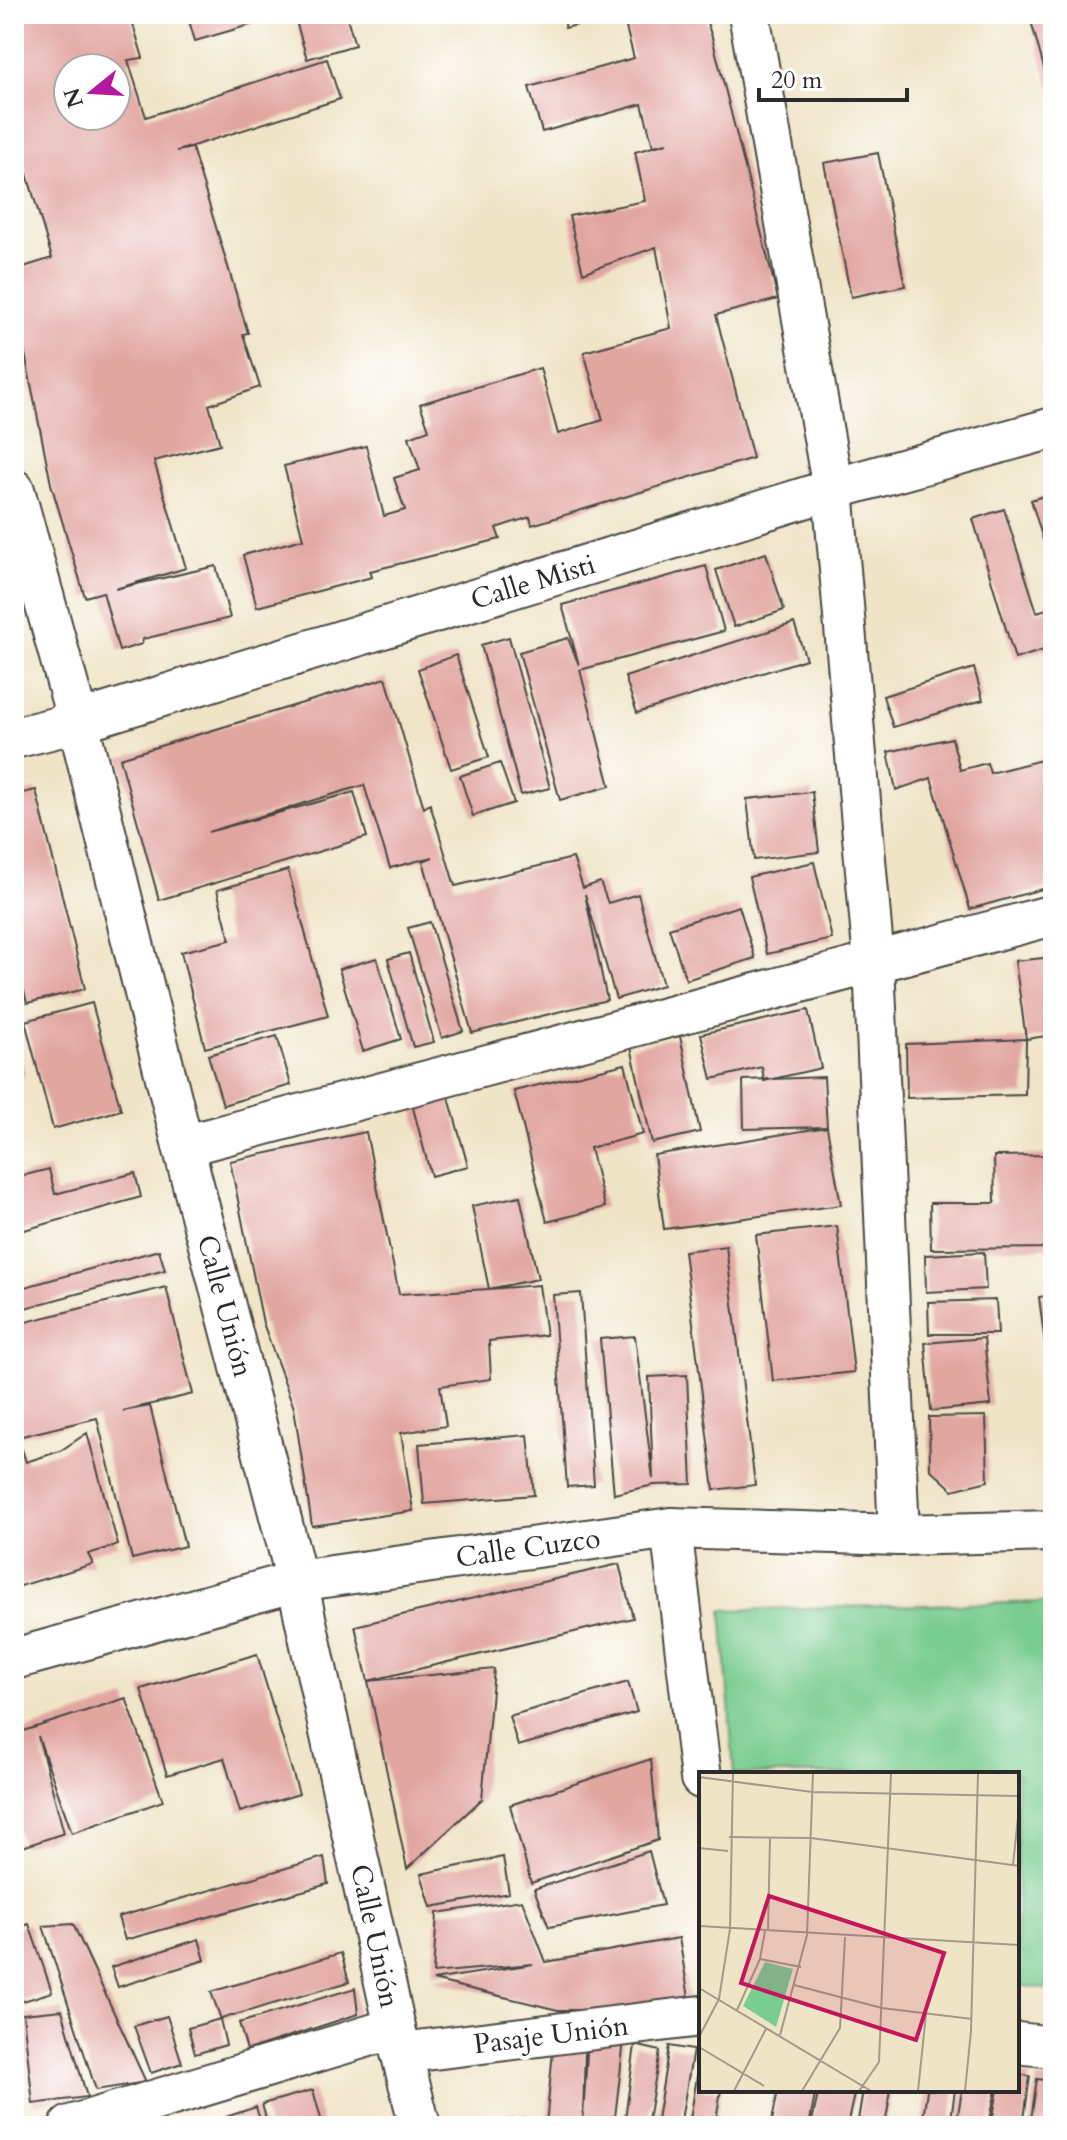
<svg xmlns="http://www.w3.org/2000/svg" width="1067" height="2140" font-family="Cardo,serif">
<rect width="100%" height="100%" fill="#fff"/>
<filter id="ink" filterUnits="userSpaceOnUse"><feTurbulence type="fractalNoise" baseFrequency=".0125" numOctaves="2"/><feDisplacementMap in="SourceGraphic" scale="16" xChannelSelector="R" yChannelSelector="G"/><feConvolveMatrix kernelMatrix="1 2 1 2 8 2 1 2 1" color-interpolation-filters="sRGB"/></filter>
<filter id="wash" filterUnits="userSpaceOnUse"><feTurbulence type="fractalNoise" baseFrequency=".006" numOctaves="4" result="noise"/><feDisplacementMap in="SourceGraphic" scale="32" xChannelSelector="R" yChannelSelector="G"/><feGaussianBlur stdDeviation="1.8" result="paint"/><feColorMatrix in="noise" values="0 0 0 0 0 0 0 0 0 0 0 0 0 0 0 0 0 1.4 0 .05"/><feComposite in="paint" operator="in"/></filter>
<g filter="url(#wash)">
<rect width="100%" height="100%" fill="#f0e4c7"/>
<!-- green -->
<polygon fill="#7acd90" stroke="#527c5e" stroke-width="2" points="1053,1602 1053,1990 1017,1985 1017,1774 734,1774 722,1610"/>
<g id="blocks">
<!-- building -->
<g fill="#e2a6a1" fill-rule="evenodd">
<path d="M14,14H130L143,58L128,60L146,117L327,59L340,99L177,151L192,148L248,333L243,334L260,387L209,405L220,444L154,461L186,568L115,589L216,566L230,618L143,639L142,644L119,651L103,592L85,597L51,484L17,314L22,307L14,270L52,258L14,130ZM68,68H116V116H68Z"/>
<polygon points="187,14 284,14 284,15 195,41"/>
<polygon points="294,14 346,14 355,45 307,59"/>
<polygon points="566,14 618,14 618,15 565,28"/>
<polygon points="631,14 704,14 712,37 778,299 716,315 753,458 532,525 530,517 496,528 500,539 370,571 372,577 257,607 243,555 303,539 284,466 366,446 384,516 405,510 394,478 420,470 409,437 429,430 420,404 540,368 558,434 603,420 584,352 671,328 656,247 583,273 569,216 645,201 635,152 667,143 653,146 642,104 542,132 529,87 634,58 623,16"/>
<polygon points="1029,14 1053,14 1053,84 1049,86"/>
<polygon points="878,153 905,286 851,297 824,163"/>
<polygon points="1053,493 1053,569 1052,569 1031,500"/>
<polygon points="1004,509 1037,612 1053,607 1053,667 1047,649 1015,659 973,519"/>
<polygon points="766,553 784,610 734,627 716,570"/>
<polygon points="706,566 724,631 580,670 610,786 560,800 519,652 568,638 579,665 562,605"/>
<polygon points="794,623 806,659 637,713 625,677"/>
<polygon points="509,637 550,788 521,795 481,645"/>
<polygon points="456,655 489,757 451,769 418,669"/>
<polygon points="974,668 983,700 893,727 883,696"/>
<polygon points="386,678 424,808 430,804 455,886 573,858 583,888 600,882 608,903 638,894 663,985 616,999 585,894 607,1000 472,1033 423,861 433,857 390,868 364,785 208,832 354,792 367,837 159,900 120,758"/>
<polygon points="952,738 960,770 987,763 990,773 1053,757 1053,886 970,909 931,778 896,790 888,752"/>
<polygon points="500,763 514,803 473,816 460,776"/>
<polygon points="36,790 85,989 27,1003 14,950 14,795"/>
<polygon points="812,792 819,852 754,860 747,799"/>
<polygon points="814,862 832,939 767,954 749,877"/>
<polygon points="288,870 328,1016 205,1048 181,952 230,940 217,890"/>
<polygon points="739,906 755,958 686,980 669,928"/>
<polygon points="430,922 463,1031 442,1038 408,928"/>
<polygon points="409,953 434,1042 413,1047 388,959"/>
<polygon points="1053,957 1053,1035 1026,1039 1015,961"/>
<polygon points="377,958 401,1039 363,1051 339,969"/>
<polygon points="92,1003 121,1110 53,1129 25,1021"/>
<polygon points="808,1010 821,1068 764,1081 762,1067 712,1079 701,1034"/>
<polygon points="277,1036 291,1085 223,1105 208,1055"/>
<polygon points="680,1036 700,1132 652,1143 631,1047"/>
<polygon points="14,1039 25,1075 14,1078"/>
<polygon points="1026,1039 1025,1095 907,1098 906,1044"/>
<polygon points="625,1064 643,1134 590,1148 605,1207 547,1222 514,1091"/>
<polygon points="824,1077 827,1127 744,1129 743,1080"/>
<polygon points="448,1094 468,1166 431,1176 412,1104"/>
<polygon points="827,1127 841,1205 664,1229 654,1155"/>
<polygon points="366,1132 399,1294 489,1289 472,1206 520,1196 538,1279 489,1289 539,1285 546,1335 489,1341 491,1379 440,1386 446,1426 401,1433 413,1511 312,1526 294,1408 263,1323 230,1161"/>
<polygon points="1053,1155 1053,1248 931,1249 930,1203 995,1203 994,1156"/>
<polygon points="49,1169 55,1194 135,1173 141,1197 14,1233 14,1178"/>
<polygon points="837,1226 854,1372 773,1381 756,1235"/>
<polygon points="726,1246 755,1485 714,1490 684,1251"/>
<polygon points="159,1250 165,1270 14,1311 14,1290"/>
<polygon points="984,1252 986,1289 926,1292 925,1255"/>
<polygon points="166,1287 193,1394 123,1411 150,1406 185,1546 132,1559 97,1418 18,1437 26,1462 60,1451 87,1433 118,1545 88,1554 93,1564 14,1588 14,1387 23,1385 14,1356 14,1325"/>
<polygon points="581,1293 594,1485 567,1487 553,1295"/>
<polygon points="1053,1295 1053,1391 1051,1391 1039,1297"/>
<polygon points="996,1300 998,1334 929,1334 928,1302"/>
<polygon points="635,1336 653,1479 649,1377 687,1375 692,1484 654,1485 614,1494 600,1339"/>
<polygon points="984,1338 991,1405 931,1411 925,1343"/>
<polygon points="986,1416 988,1481 953,1490 930,1469 929,1417"/>
<polygon points="528,1435 534,1495 424,1504 419,1444"/>
<polygon points="619,1564 633,1618 368,1681 355,1626"/>
<polygon points="257,1654 299,1794 240,1812 224,1758 167,1775 141,1689"/>
<polygon points="494,1669 482,1799 407,1869 368,1681"/>
<polygon points="628,1682 637,1712 518,1746 509,1716"/>
<polygon points="126,1698 163,1801 72,1833 38,1736 64,1833 23,1847 14,1818 14,1734"/>
<polygon points="651,1759 658,1840 531,1883 510,1805"/>
<polygon points="649,1851 663,1905 549,1927 534,1889"/>
<polygon points="324,1857 328,1884 125,1940 118,1917"/>
<polygon points="503,1857 509,1893 431,1907 421,1874"/>
<polygon points="522,1900 546,1962 679,1938 691,2010 558,2010 433,1980 533,1964 433,1973 437,1913"/>
<polygon points="29,1924 52,1992 14,2004 14,1929"/>
<polygon points="73,1924 146,2082 96,2090 43,1926"/>
<polygon points="199,1939 205,1960 118,1987 111,1967"/>
<polygon points="341,1953 349,1982 221,2019 211,1992"/>
<polygon points="355,1988 358,2014 247,2050 239,2023"/>
<polygon points="62,2010 87,2097 33,2104 23,2014"/>
<polygon points="167,2016 182,2063 151,2073 134,2026"/>
<polygon points="220,2019 226,2045 195,2054 188,2028"/>
<polygon points="588,2037 624,2040 614,2126 546,2125 553,2051 585,2049 583,2117"/>
<polygon points="635,2045 660,2051 647,2126 624,2126"/>
<polygon points="669,2046 693,2050 680,2126 656,2126"/>
<polygon points="699,2064 701,2090 721,2090 715,2126 689,2126"/>
<polygon points="1017,2074 1030,2076 1023,2126 991,2126 998,2090 1017,2090"/>
<polygon points="1037,2079 1053,2081 1053,2126 1030,2126"/>
<polygon points="313,2090 323,2126 268,2126 262,2104"/>
<polygon points="778,2090 816,2090 809,2126 771,2126"/>
<polygon points="819,2090 855,2090 847,2126 811,2126"/>
<polygon points="863,2090 891,2090 885,2126 857,2126"/>
<polygon points="927,2090 955,2090 950,2126 922,2126"/>
<polygon points="962,2090 996,2090 989,2126 956,2126"/>
<polygon points="256,2107 262,2126 212,2126 211,2122"/>
<polygon points="530,2118 531,2126 467,2126 467,2123"/>
</g>
</g>
</g>
<g filter="url(#ink)">
<use href="#blocks" fill-opacity="0" stroke="#494742" stroke-width="2"/>
<g fill="none" stroke-linecap="round" stroke-linejoin="round">
<defs>
<g id="street">
<polyline points="749,14 833,489 874,963 899,1535"/>
<polyline points="14,490 78,722 183,1146 297,1581 395,2028 420,2126"/>
<polyline points="14,738 78,722 833,489 1053,428"/>
<polyline points="183,1146 1053,915"/>
<polyline points="671,1528 701,1778"/>
<polyline points="14,1659 297,1581 671,1528 899,1535 1053,1531"/>
<polyline points="1017,2043 1053,2047"/>
<polyline points="401,2053 701,2016"/>
<polyline points="70,2126 395,2028"/>
</g>
</defs>
<!-- street casing -->
<use href="#street" stroke="#494742" stroke-width="44"/>
<!-- street -->
<use href="#street" stroke="#fff" stroke-width="40"/>
</g>
</g>
<g text-anchor="middle" dominant-baseline="central" stroke-width="8" stroke-linejoin="round" paint-order="stroke">
<!-- street labels -->
<g font-size="28" fill="#2b2b2b" stroke="#fff">
<text transform="translate(533 582) rotate(-17)">Calle Misti</text>
<text transform="translate(225 1306) rotate(75)">Calle Unión</text>
<text transform="translate(528 1548) rotate(-8)">Calle Cuzco</text>
<text transform="translate(375 1936) rotate(78)">Calle Unión</text>
<text transform="translate(551 2035) rotate(-7)">Pasaje Unión</text>
</g>
</g>
<!-- overview -->
<g transform="translate(699 1772)">
<rect width="320" height="320" fill="#f0e4c7"/>
<path d="M66,190L94,197L77,255L44,234Z" fill="#7acd90"/>
<path fill="none" stroke="#a19a89" stroke-width="2" d="M0,5L113,20L320,24M30,65L112,66L320,94M0,76L29,79M314,93L320,36M0,154L320,173M69,159L71,66M61,187L102,195M95,213L183,236L273,247M0,216L172,319M38,238L61,187L66,159M81,263L108,163L114,1M0,265L20,227L31,157L34,1M0,275L65,314M35,319L67,257M103,319L141,256L146,165M160,319L180,290L192,1M219,319L227,242M266,319L272,259L279,1"/>
<path fill="#c2185b" fill-opacity="0.15" stroke="#c2185b" stroke-width="4" d="M70,124L245,181L217,268L42,211Z"/>
<rect width="320" height="320" fill="none" stroke="#2b2b2b" stroke-width="4"/>
</g>
<!-- margin -->
<rect width="1067" height="2140" fill="none" stroke="#fff" stroke-width="48"/>
<!-- north arrow -->
<g transform="translate(92 92) rotate(252)"><circle r="38" fill="#ffffff" stroke="#aaaaaa" stroke-width="2"/>
<path d="M0-6L14 30L0 20L-14 30Z" fill="#b5179e"/>
<text y="-12" font-size="22" font-weight="bold" text-anchor="middle" fill="#2b2b2b">N</text>
</g>
<!-- scale -->
<path d="M759 88v12h148v-12" fill="none" stroke="#2b2b2b" stroke-width="4"/>
<text x="771" y="88" font-size="24" fill="#2b2b2b" stroke="#ffffff" stroke-width="6" paint-order="stroke">20 m</text>
</svg>
